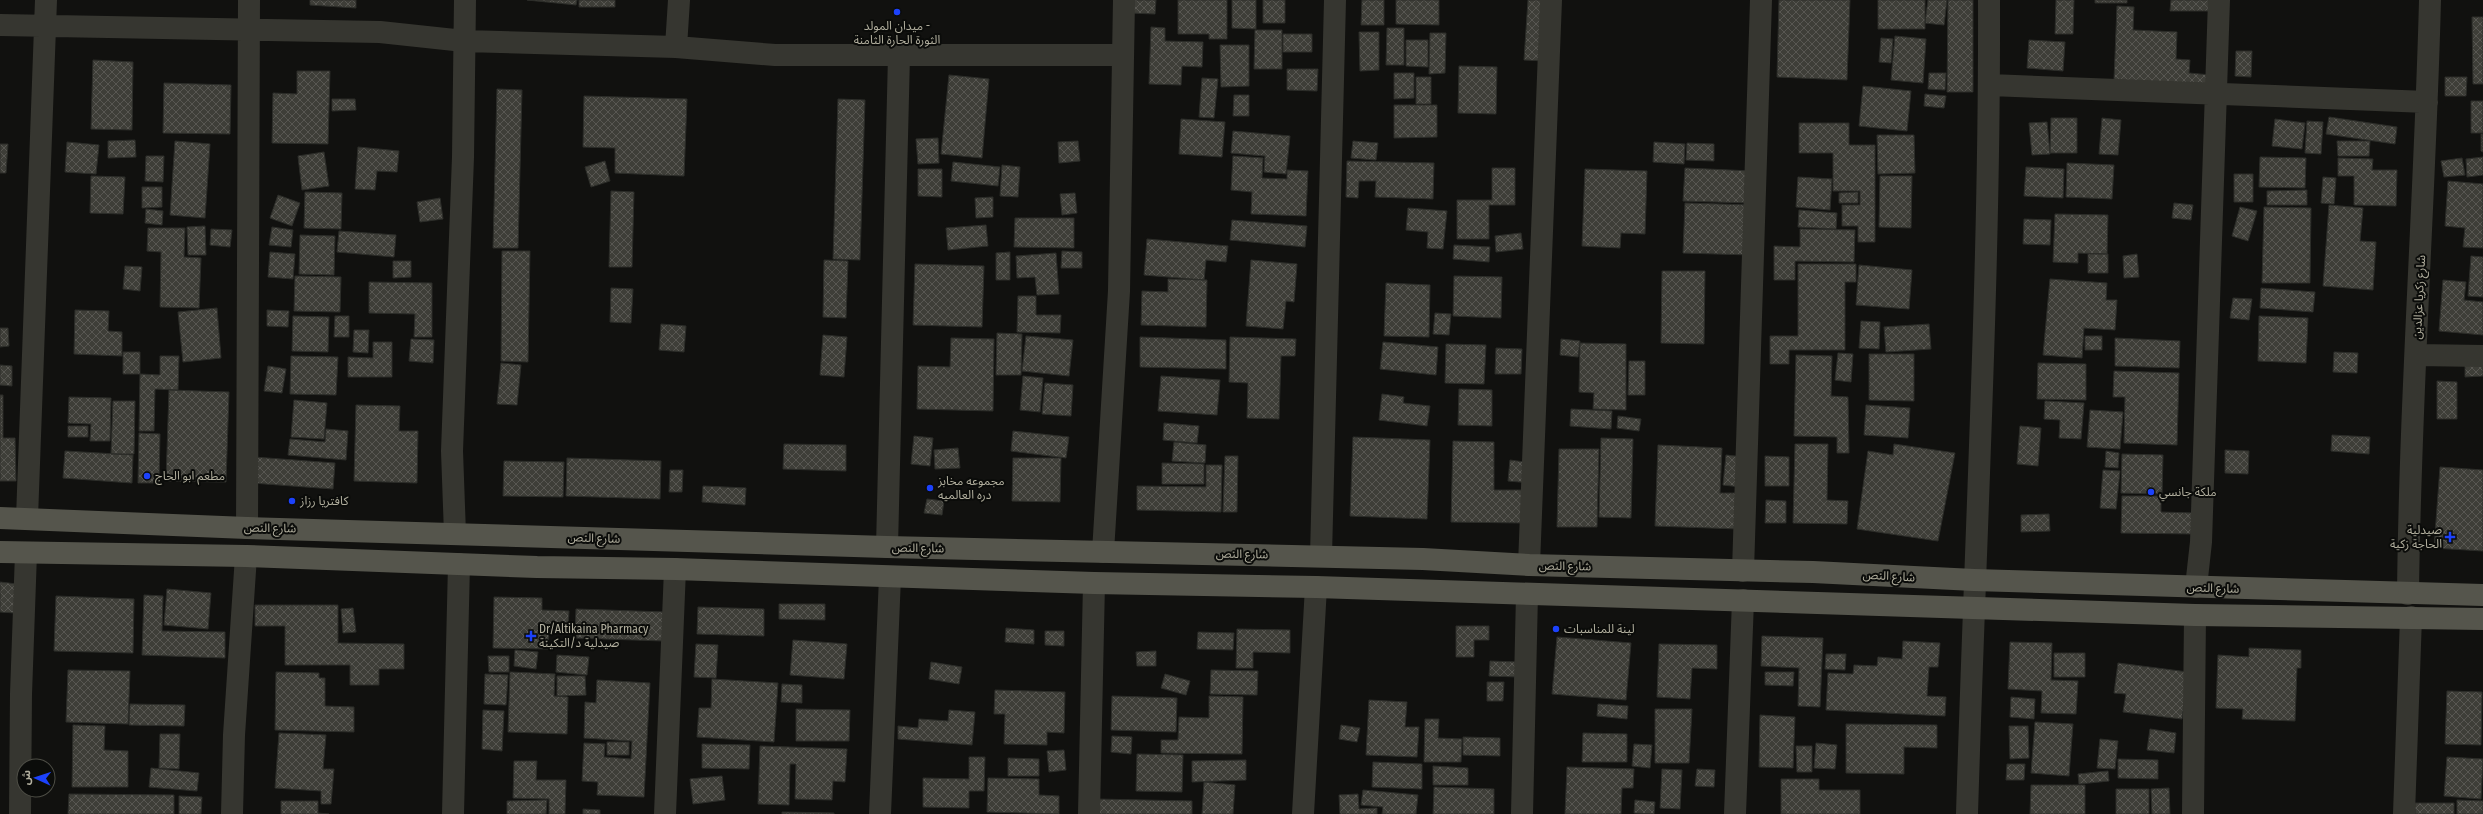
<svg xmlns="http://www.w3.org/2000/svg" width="2483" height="814" font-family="'Fira Sans Condensed','Noto Sans Arabic',sans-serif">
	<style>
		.building { fill: url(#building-cross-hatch); stroke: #2c2d29 }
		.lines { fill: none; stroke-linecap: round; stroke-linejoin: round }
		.minor { stroke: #363630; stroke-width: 22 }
		.major { stroke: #55554c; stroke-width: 22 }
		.poi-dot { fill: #1c42fc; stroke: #0b0c0a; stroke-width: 1.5 }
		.labels { text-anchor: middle; stroke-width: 4; stroke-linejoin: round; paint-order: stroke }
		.poi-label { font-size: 12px; fill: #b3b09f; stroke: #0b0c0a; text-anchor: start }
		.street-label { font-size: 12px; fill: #b3b09f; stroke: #0b0c0a }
	</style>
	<defs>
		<pattern id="building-cross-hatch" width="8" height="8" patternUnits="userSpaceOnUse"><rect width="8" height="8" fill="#3e3e38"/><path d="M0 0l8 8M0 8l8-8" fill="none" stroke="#585752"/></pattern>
	</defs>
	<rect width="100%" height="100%" fill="#11110f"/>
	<path class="building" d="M310,0H356V8L310,5Z
		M527,0H577L576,5Z
		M579,0H615V7H579Z
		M1130,0H1156L1155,14L1130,13Z
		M1178,0H1227V39H1209V34H1178Z
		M1232,0H1256V29L1232,28Z
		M1263,0H1285V23H1263Z
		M1362,0H1384V25H1361Z
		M1396,0H1439V25L1396,24Z
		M1528,0H1550L1546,61L1524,60Z
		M1779,0H1850L1847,80L1777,77Z
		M1878,0H1925V29H1878Z
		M1928,0H1947L1944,25L1925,23Z
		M1948,0H1973V92H1947Z
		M2056,0H2074L2073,34H2055Z
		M2095,0H2127V3H2095Z
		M2171,0H2212V11H2170Z
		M2117,6L2134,7L2133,30L2177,32L2176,59L2190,60L2189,73L2211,75L2210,85L2114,80Z
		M2472,17H2483V84H2473Z
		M1151,27L1165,28V41L1203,42L1202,67L1182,66L1181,85L1149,84Z
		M1387,28H1404V65H1386Z
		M1255,30H1282V69H1254Z
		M1359,32H1379V70L1360,71Z
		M1430,33H1446L1445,73L1429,74Z
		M1283,34H1312V52H1283Z
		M1895,36L1926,39L1923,83L1891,80Z
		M1881,38L1893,39L1891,63L1879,62Z
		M1406,40H1428V67L1406,66Z
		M2029,40L2065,42L2063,71L2027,68Z
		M1220,45H1249V86L1221,87Z
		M2236,51H2252L2251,77L2235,76Z
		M93,60L133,62L132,130L91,129Z
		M1459,66L1497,67L1496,114L1458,113Z
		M1287,69H1318L1317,91L1287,90Z
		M297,71H330L328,144L272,143L273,93L297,94Z
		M1394,73H1414V98L1394,99Z
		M1929,73H1946L1945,90L1928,89Z
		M949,75L989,79L982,158L941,154Z
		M1416,77H1431V104H1416Z
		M2445,77H2467L2466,96H2445Z
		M1202,78L1218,79L1214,118L1199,117Z
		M164,83L231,85L230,134L163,133Z
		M1863,86L1911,91L1907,131L1859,126Z
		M497,89L522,90L518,248H493Z
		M1925,94L1946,96L1944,108L1924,106Z
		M1234,95H1249V116H1233Z
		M584,96L687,99L684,176L615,173V148L583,147Z
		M332,99H355L356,110L332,111Z
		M838,99L865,100L860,260L833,259Z
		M2471,101H2483V133H2471Z
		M1394,105H1437V137L1394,138Z
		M2329,117L2397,127L2395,144L2326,134Z
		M2051,118H2077V153H2050Z
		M2102,118L2121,120L2118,155L2099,154Z
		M1181,119L1225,122L1222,157L1179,154Z
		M2275,119L2305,123L2302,149L2272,146Z
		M2307,121L2323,122L2321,154L2305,153Z
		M2047,122L2050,154L2032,155L2029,123Z
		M1799,123H1849V145H1875V242H1858V226H1842V205H1860V191H1833V153H1799Z
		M1233,131L1290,136L1286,174L1264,172L1265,156L1231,153Z
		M2481,134H2483V152L2481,151Z
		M1877,135H1914L1915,173L1878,174Z
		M938,138L939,163L918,164L916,139Z
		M135,140L136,157L108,158V141Z
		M175,141L210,144L205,218L170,215Z
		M1078,141L1080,161L1059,163L1058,142Z
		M1353,141L1378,143L1376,160L1351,158Z
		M2337,141H2370L2369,156H2338Z
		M67,142L99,145L96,174L65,172Z
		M1654,142L1685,144L1684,164L1653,162Z
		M1687,143L1714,144V161L1686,160Z
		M0,144H8L6,173H0Z
		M358,147L399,151L397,172L377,171L375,190L355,189Z
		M324,152L329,186L302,190L298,156Z
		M146,156H164L163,182L145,181Z
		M1233,156L1263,158L1262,178L1287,179V170L1308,171L1306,216L1251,214L1252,192L1231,190Z
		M2260,157L2306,158L2305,188L2259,187Z
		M2483,157V175L2467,177L2466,159Z
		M2338,158L2373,159L2372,170H2397L2396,206L2354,205V176H2338Z
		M2462,158L2465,175L2444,177L2441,161Z
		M605,161L610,181L591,187L585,167Z
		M1347,161L1434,163L1433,199L1375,197L1376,181H1359L1358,198L1346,197Z
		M953,162L1000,167L998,186L951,181Z
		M2067,163L2114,165L2112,199L2066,197Z
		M1002,165L1020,167L1018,197L1000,196Z
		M2026,167L2064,169L2063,198L2024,196Z
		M1492,168H1515V205H1489V239H1457V200H1492Z
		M1685,168L1752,171L1751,203L1683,201Z
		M918,169H942V197L918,196Z
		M1585,169L1647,171L1645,234L1621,233L1620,248L1582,246Z
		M2234,174H2253V202H2234Z
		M91,176L125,177L123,214L90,213Z
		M1880,176H1912L1911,228L1879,227Z
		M1798,177L1832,179L1830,210L1796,207Z
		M2323,177L2336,178L2334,204L2321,203Z
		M2448,181L2483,184V248L2463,247L2465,228L2445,226Z
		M142,187H162V207L142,208Z
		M2307,190V205H2267V191Z
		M611,191L634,192L632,267H609Z
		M305,192L342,193L341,229L304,228Z
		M1858,192V203H1839V193Z
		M1075,193L1077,213L1062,215L1060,194Z
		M278,195L300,203L292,226L270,218Z
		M993,197V217L976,218L975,198Z
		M440,198L443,219L420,222L417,202Z
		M1685,203L1752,205L1750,255L1683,253Z
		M2174,203L2193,205L2191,220L2172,218Z
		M2329,205L2363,208L2360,241L2376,242L2373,290L2323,286Z
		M2240,207L2257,211L2248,241L2232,236Z
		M2264,207L2311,208L2310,283H2262Z
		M1408,208L1447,211L1443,249L1427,248L1428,232L1406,230Z
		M146,209L163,211L162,225L145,223Z
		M1799,210L1837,213L1836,229L1798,227Z
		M2055,214L2108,215L2107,254L2078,253V263L2053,262Z
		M1015,218H1074V248L1014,247Z
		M2024,219L2051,220L2050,245L2023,244Z
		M1232,220L1307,226L1305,247L1230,240Z
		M986,225L988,246L948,250L946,228Z
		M205,226L206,255H188L187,227Z
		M272,227L293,230L291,247L269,245Z
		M148,228H185L184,257L201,258L199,308L160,307L161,252L147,251Z
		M211,229L232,230L230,247L210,245Z
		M1800,229L1855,230L1854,262L1795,261V280H1774V246L1800,247Z
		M339,231L396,235L394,257L337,252Z
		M1521,233L1523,249L1496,252L1495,236Z
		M300,235L335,236L334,275L299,274Z
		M1147,239L1228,246L1226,262L1206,260L1204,280L1144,275Z
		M1454,245L1490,247L1489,262L1453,259Z
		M502,251H530L528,362L501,361Z
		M1062,251L1082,252V268H1061Z
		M270,252L295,254L293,279L268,277Z
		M1010,252V280H996V253Z
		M1056,253L1059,294L1037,295L1035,277L1017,278L1016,256Z
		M2088,254H2108V273H2088Z
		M2137,254L2139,277L2124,278L2123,256Z
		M2471,256L2483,257V297L2468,296Z
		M824,260L848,261L846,318L823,317Z
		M1251,260L1297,264L1294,302L1286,301L1283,329L1246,326Z
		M393,261H411V277L393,278Z
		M915,264L984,266L982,327L913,325Z
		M1798,264H1856V282H1845V350H1789V364H1770V336H1798Z
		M1859,265L1912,270L1909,309L1856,305Z
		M125,266L142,267L140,291L123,289Z
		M1662,271H1705L1704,344L1661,343Z
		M295,276L341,277L340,312L294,311Z
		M1454,276L1502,277L1501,318L1453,316Z
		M1168,279L1207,280L1206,327L1141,325L1142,291L1168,292Z
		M2050,279L2107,283L2106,300H2117L2115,330L2084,328L2082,358L2043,355Z
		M2443,280L2466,282L2464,300L2483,302V335L2439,331Z
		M369,282L432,283V337H414L415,314L369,313Z
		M1386,283L1430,285L1429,337L1384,336Z
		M611,288L633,289L631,323L610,322Z
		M2261,288L2315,292L2313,312L2260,308Z
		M1018,296H1036V315H1061L1060,333L1017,332Z
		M2233,298L2252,299L2249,320L2230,318Z
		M217,308L221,358L183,362L178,312Z
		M75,310L109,311L108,331L122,332V356L74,354Z
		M267,310L289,311L288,327L267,326Z
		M1435,313L1451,314L1449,335L1433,334Z
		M293,316L329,317L328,352L292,351Z
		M335,316H349V337H334Z
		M2259,316L2308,318L2306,363L2258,361Z
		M1861,321L1880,322L1879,349L1859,348Z
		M661,324L686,326L684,352L659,350Z
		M1929,324L1931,349L1886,352L1884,327Z
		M0,328H8L9,346L0,347Z
		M354,330H369L368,353L353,352Z
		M997,333L1022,334L1021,375H996Z
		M823,335L847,337L844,377L820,375Z
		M1026,336L1073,340L1069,376L1022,371Z
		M2085,336H2102V350H2085Z
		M1140,337L1226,340V369L1140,367Z
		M1230,337L1296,339L1295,356H1281L1279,419L1247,418L1248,383L1229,382Z
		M951,338L994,339L993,411L917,409L918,366L950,367Z
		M2115,338L2180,341L2179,368L2115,366Z
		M411,339L434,340L433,363L409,361Z
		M1561,339L1580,341L1578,357L1560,355Z
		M373,342H392V377H348V357L373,358Z
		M1383,342L1438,347L1436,375L1380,369Z
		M1580,343L1626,344V410L1593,409L1594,393L1579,392Z
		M1446,344L1486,345L1484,384L1445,383Z
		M1496,348L1522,349L1521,374H1495Z
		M123,352H140V374H123Z
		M2334,352L2358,353L2357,373L2333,372Z
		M1838,353L1853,354L1851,382L1835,380Z
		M1869,354H1914V401L1869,400Z
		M1796,355L1832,356L1831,396L1848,397L1849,453H1837V437L1794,436Z
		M160,356H179L178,390L155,389L154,431H139L140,374L160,375Z
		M291,356L338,357L336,395L290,394Z
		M1629,361H1645V395H1628Z
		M501,363L521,365L517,405L497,404Z
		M2038,363L2086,364V400L2037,399Z
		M2465,363H2483V376L2465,377Z
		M0,365L12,366V386L0,385Z
		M268,366L286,369L282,393L264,391Z
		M2114,371L2179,373L2177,445L2124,443L2125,397H2113Z
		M1023,376L1043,378L1040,412L1020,410Z
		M1161,376L1220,380L1217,415L1158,411Z
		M2437,381L2457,382V419H2437Z
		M1045,383L1073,385L1071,416L1042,414Z
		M1459,389L1492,390V426L1458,425Z
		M169,390L229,392L226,482L166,481Z
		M1382,394L1404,397L1403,403L1430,406L1427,426L1379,420Z
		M0,395H3V438H15L16,481H0Z
		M69,397L111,398L110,441H90L91,424L68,423Z
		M294,400L327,403L324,439L291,437Z
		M113,401H135L134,454H111Z
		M2045,401L2084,403L2081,439L2059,438L2060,420L2044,419Z
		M356,405L400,406L399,431H418L417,483L354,481Z
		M1866,405L1910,408L1908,438L1864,435Z
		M1571,409L1612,411L1611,429L1570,426Z
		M2090,410L2123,412L2120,449L2087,447Z
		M1618,416L1641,419L1639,431L1617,428Z
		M1164,423L1199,426L1197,443L1163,440Z
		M68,426H88V437H68Z
		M2020,426L2041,428L2038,466L2017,464Z
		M326,429L348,431L346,460L288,455L290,439L325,442Z
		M1013,431L1069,437L1066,458L1011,451Z
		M139,433L160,434L159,483H138Z
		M2332,435L2370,437L2369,454L2331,451Z
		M914,436L933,438L930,466L911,464Z
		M1353,437L1430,440L1427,519L1350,516Z
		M1601,438L1633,439L1631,518L1599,517Z
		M1453,441L1494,442V490H1522V523L1451,522Z
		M1174,442L1206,445L1205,463L1172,461Z
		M784,444L846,445V471L783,469Z
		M1795,444H1828L1827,500L1848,501L1847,524L1793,523Z
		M1894,444L1955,453L1938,541L1857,529L1868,451L1893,455Z
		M1658,445L1722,448L1720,493H1740L1739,529L1655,526Z
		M958,448L960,468L935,469L934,450Z
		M1559,449H1599L1597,527H1557Z
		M2225,450L2249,451L2248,474L2225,473Z
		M65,451L133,455L132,483L63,478Z
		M2106,451L2119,453L2118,468L2105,467Z
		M2122,454L2163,455L2162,494L2121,493Z
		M1726,455L1744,457L1741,487L1723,485Z
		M1225,456H1238L1237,512H1223Z
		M1765,456L1789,457V486H1765Z
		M254,457L335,463L333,489L252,483Z
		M567,458L661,461L660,499L566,496Z
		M1013,458H1061L1060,502L1012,501Z
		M1510,460L1532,463L1531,483L1508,481Z
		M504,461L564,462L563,497L503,496Z
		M1162,463L1204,464V484H1162Z
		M1206,465H1222L1221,512L1137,510V486L1206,487Z
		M2440,467L2483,470V551L2434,548Z
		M670,470H683L682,492H669Z
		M2103,470L2120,471L2116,509L2100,508Z
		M703,486L746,488L745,505L702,502Z
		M2122,496H2161V512L2194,513V534L2121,533Z
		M927,499L944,501L942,515L924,513Z
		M1766,500L1786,501V523H1765Z
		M2049,514L2050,531L2021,532V515Z
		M0,582L17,584L15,613L0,612Z
		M167,589L211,593L208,629L164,625Z
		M144,595L163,596L162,631L225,632V658L142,655Z
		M56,596L134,599L133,653L54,651Z
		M494,597L542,598V610L569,611L568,631H549L548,649L493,648Z
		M779,604H825V620L779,619Z
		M255,605H338V643L404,644V669H379V685H350V665H285V626H255Z
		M698,607L764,609V636L697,634Z
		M353,608L356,632L343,633L341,609Z
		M576,609L665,612L664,641L575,638Z
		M1456,626H1489V640H1474V657H1456Z
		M1006,628L1034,630V644L1005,642Z
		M1237,629L1290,630V653L1253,652V668H1236Z
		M1045,631H1064V646L1045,645Z
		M1198,632L1234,633L1233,650L1197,649Z
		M1762,636L1823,638L1820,707L1798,706L1799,668L1761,666Z
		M1557,637L1631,643L1626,700L1552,694Z
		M793,640L847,644L844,679L790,675Z
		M1903,641L1940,643L1938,667H1929L1927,696L1946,697L1945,716L1826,710L1828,673L1853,674L1854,665L1877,666L1878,657L1902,659Z
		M2010,642L2052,643L2051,680L2078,681L2076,714L2041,713L2042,691L2008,689Z
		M696,644L718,645L716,678L694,677Z
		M1659,644L1717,645V669L1692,668L1690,699L1657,697Z
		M2249,648L2301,650V668H2297L2295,721L2242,719L2243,709L2216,708L2218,655L2249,657Z
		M515,650L538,652L536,669L514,666Z
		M1156,651V666H1137L1136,652Z
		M2054,653H2085V677H2054Z
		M1826,654H1846L1845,670L1825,669Z
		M557,655L589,657L587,675L556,672Z
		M488,656H509V672H489Z
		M1490,661L1519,662V677L1489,676Z
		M931,662L962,667L959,684L929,679Z
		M2118,663L2188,672L2182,719L2123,712L2126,694L2114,693Z
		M68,670L130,671L128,724L66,722Z
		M1211,670L1258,671L1257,695L1210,694Z
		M276,672L319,673V678H325V706L354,707V732L275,730Z
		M510,672L555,674L554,696L568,697L567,734L508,732Z
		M1765,672H1794L1793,686L1765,685Z
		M485,674L508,675L506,705L484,704Z
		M1165,674L1190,681L1186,695L1161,688Z
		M557,676H585L586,695L557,696Z
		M712,679L778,683L774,742L697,737L699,708H711Z
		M597,680L650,683L644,797L597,795L598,782L582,781L584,743L605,744L604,757L631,759L632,741L584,738L585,702L596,703Z
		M1487,682H1504L1503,701H1487Z
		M782,684L802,685V703L781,702Z
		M995,690L1065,692L1064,733L1047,732V745L1004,744L1005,714H994Z
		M2447,691L2482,692L2481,745L2445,744Z
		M1112,696L1177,698L1176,732L1111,730Z
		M1209,696L1243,697L1242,754L1161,753V740H1178L1179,717L1209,718Z
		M2011,697L2035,699L2034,719L2010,717Z
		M1369,700L1407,702L1405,727H1419L1417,757L1366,755Z
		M130,704L185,705L184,726L129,725Z
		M1598,704L1628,706L1627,719L1597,716Z
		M796,709L850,710L849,741H796Z
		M1655,709H1692L1689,763H1655Z
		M483,710L504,711L502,751L482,749Z
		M949,710L975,712L972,745L898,739V726L918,728L919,719L948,721Z
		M1760,715L1795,717L1793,768L1759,767Z
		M1425,719H1439L1438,738L1462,739L1461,762H1424Z
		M2035,722L2073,724L2069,776L2031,773Z
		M1846,724L1937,725V748L1904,747V774L1846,773Z
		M73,725L105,726L104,750L128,751V787H72Z
		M1341,725L1360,728L1357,742L1339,739Z
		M2009,726H2028L2029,758L2010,759Z
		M2150,729L2176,733L2174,753L2147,750Z
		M279,733L326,735L323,769H334L331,804H321V791L275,788Z
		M1583,733L1627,734V762H1582Z
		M160,734H180L179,769L159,768Z
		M1112,736L1132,737L1131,754L1111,752Z
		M1463,737L1500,738V756L1463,755Z
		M2100,739L2118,741L2115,769L2097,768Z
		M607,742H629V755H607Z
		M1816,743L1837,745L1835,769L1814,768Z
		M702,744L750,745L749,769L702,768Z
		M1634,744L1652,745L1650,768L1632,766Z
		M760,746L847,749L845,782L833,781L832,800L795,799L796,764H790L789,805L758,804Z
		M1796,746H1812V772H1797Z
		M1064,750L1066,770L1049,772L1047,751Z
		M1137,754L1183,755L1182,792L1136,791Z
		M969,757H985L984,791H969V808L923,807V778L969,779Z
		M2447,757L2483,759L2481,799L2444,796Z
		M1008,758L1039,759V776H1008Z
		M2118,759L2158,760V779L2118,778Z
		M1246,760V780L1192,782V761Z
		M514,761H537L536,780H566L565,814H549V799L513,798Z
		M1373,762L1422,764V789L1372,787Z
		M2007,764H2025L2024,780H2006Z
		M1433,766L1468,768V785H1433Z
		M1567,767L1634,769L1633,788H1622L1621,814H1565Z
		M151,768L199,773L197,791L149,787Z
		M1662,769L1682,770L1680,809L1660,808Z
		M1697,769L1715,770L1714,787L1695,786Z
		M2108,771L2109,781L2079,784L2078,774Z
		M722,776L725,800L693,804L690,779Z
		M988,778L1039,779V795L1059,796V814L987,812Z
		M1781,779H1819V790H1860V814H1781Z
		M1204,782L1235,785L1233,814H1202Z
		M2031,785H2085V814H2030Z
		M1434,787L1494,789V814H1433Z
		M2169,788L2170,814H2152L2151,789Z
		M2116,789H2149V814H2116Z
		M1363,790L1418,795L1416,814H1382L1383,807L1361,805Z
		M69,794L174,795V814H68Z
		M1358,794L1359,809L1377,808V814H1340L1339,795Z
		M179,796L202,797L201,814H179Z
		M1096,799L1192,801V814H1095Z
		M547,800L546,814H507V801Z
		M1635,800L1655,802L1654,814L1634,813Z
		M2457,800L2483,801V814H2457Z
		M281,801H318V813L329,814H281Z
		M2415,803H2454V814H2415Z
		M583,809L600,810V814H583Z
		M782,812L834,813V814H782Z"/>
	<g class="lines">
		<path class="minor" d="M0,25L380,32L464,41L676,47L775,55H1121
			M676,47L679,0
			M1990,85L2427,102
			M2417,355L2483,356
			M27,518L46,0
			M247,528L249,0
			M455,534L452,451L463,157L465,0
			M887,547L899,55
			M1103,552L1119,291L1124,0
			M1321,556L1335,0
			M1529,565L1551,0
			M1743,571L1761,0
			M2196,587L2201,542L2219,0
			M2408,594C2410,396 2425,198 2430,0
			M20,814L21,694L26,553
			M232,814L234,735L246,556
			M453,814L459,564
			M665,814L675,569
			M880,814L890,577
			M1089,814L1094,583
			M1303,814L1316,587
			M1522,814L1527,594
			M1735,814L1743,600
			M1967,814C1975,543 1990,271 1989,0
			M2193,814L2195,615
			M2404,814L2411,617"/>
		<path class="major" d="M0,518L247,528L887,547L1423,559L1529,565L1813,572L1974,580L2483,595
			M0,552L246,556L537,567L675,569L1094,583L1316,587L2195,615L2483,619"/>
	</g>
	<g class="poi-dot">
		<circle cx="897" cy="12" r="4"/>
		<circle cx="147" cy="476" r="4"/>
		<circle cx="930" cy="488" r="4"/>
		<circle cx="2151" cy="492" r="4"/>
		<circle cx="292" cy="501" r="4"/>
		<path d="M2448 531h4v4h4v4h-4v4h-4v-4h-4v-4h4z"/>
		<circle cx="1556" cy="629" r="4"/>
		<path d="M529 630h4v4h4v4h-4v4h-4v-4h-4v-4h4z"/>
	</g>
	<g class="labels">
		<g class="poi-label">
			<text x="897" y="30" text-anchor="middle">ميدان المولد -<tspan x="897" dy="14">الثورة الحارة الثامنة</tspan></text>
			<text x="155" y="480">مطعم ابو الحاج</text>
			<text x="938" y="485">مجموعه مخابز<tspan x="938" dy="14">دره العالميه</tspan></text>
			<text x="2159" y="496">ملكة جانسي</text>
			<text x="300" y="505">كافتريا رزاز</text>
			<text x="2442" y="534" text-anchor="end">صيدلية<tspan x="2442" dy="14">الحاجة زكية</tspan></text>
			<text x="539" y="633">Dr/Altikaina Pharmacy<tspan x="539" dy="14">صيدلية د/التكينة</tspan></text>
			<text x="1564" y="633">لينة للمناسبات</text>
		</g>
		<g class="street-label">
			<text transform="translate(2419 297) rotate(-87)" y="4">شارع زكريا عزالدين</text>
			<text transform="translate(270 528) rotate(1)" y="4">شارع النص</text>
			<text transform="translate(594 538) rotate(2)" y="4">شارع النص</text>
			<text transform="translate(918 548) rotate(1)" y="4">شارع النص</text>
			<text transform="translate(1242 554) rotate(1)" y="4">شارع النص</text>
			<text transform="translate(1565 566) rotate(1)" y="4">شارع النص</text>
			<text transform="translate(1889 576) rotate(3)" y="4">شارع النص</text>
			<text transform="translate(2213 588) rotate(2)" y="4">شارع النص</text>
		</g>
	</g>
	<g transform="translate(36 778) rotate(273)"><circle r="19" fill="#0b0c0a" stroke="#4e4e46"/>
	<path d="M0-3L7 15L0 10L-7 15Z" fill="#1c42fc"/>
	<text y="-6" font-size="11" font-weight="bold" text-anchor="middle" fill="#b3b09f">ش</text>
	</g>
</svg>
